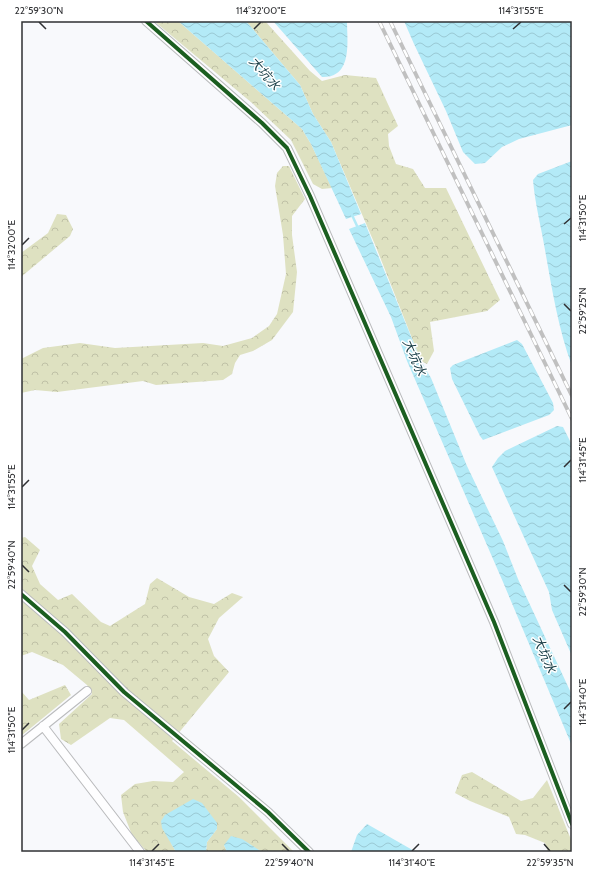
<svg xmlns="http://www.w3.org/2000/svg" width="593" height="873" font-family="Cabin,'Noto Sans SC',sans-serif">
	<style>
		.forest { fill: url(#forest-crowns) }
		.water { fill: url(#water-waves) }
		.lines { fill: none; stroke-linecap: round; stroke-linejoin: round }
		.stream { stroke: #b3eaf7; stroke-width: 2.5 }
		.minor-casing { stroke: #babbbd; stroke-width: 10 }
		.minor { stroke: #fefeff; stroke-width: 8 }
		.rail-casing { stroke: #c0c0c0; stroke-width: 4 }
		.rail { stroke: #fff; stroke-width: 2.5; stroke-dasharray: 8; stroke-linecap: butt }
		.cycleway-casing { stroke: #fff; stroke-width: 6 }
		.cycleway { stroke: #1b5e20; stroke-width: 4 }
		.ticks { fill: none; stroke: #2f3033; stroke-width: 1.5 }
		.labels { text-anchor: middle; stroke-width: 3; stroke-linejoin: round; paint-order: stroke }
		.water-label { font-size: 13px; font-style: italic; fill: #1e424b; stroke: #fff }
		.neatline { fill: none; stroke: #2f3033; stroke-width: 1.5 }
		.ticks-label { font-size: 10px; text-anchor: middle; fill: #2f3033 }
	</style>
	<defs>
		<pattern id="forest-crowns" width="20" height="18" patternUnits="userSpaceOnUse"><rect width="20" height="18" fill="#dee1c1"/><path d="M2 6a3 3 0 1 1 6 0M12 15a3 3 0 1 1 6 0" fill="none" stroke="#bfc1a6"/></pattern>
		<pattern id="water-waves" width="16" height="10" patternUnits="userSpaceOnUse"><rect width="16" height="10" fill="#b3eaf7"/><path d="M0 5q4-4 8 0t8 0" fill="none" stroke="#9ac9d4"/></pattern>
	</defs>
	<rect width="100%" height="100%" fill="#f8f9fc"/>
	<path class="forest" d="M154,21H178L302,129L311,144L332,188L322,189L313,184L291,140L252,103Z
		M246,21H265L310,71L322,81L345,75L376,78L398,126L388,134L389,146L396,164L413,169L425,188H446L500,300L487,311L430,322L434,351L427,364L421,361L376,247L331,142L313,114L300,85Z
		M283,166H289L305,199L292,216V235L297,272L293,312L272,340L253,351L240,355L235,363L232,374L223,380L156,385L143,381L57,392L35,390L21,393V359L43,348L80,343L115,348L203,343L223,346L252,338L269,326L277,314L286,274L283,235L275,186L277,173Z
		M57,214L66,215L73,229L70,236L21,277V253L48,233Z
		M25,537L40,550L32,566L40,584L58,600L72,594L101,622L110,626L145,604L150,584L157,578L189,597L214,604L232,593L243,597L219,618L208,639L214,656L229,672L172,741L239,797L294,852H262L260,850L224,845L227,852H206L207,842L217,829L171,843L176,852H147L132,835L123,812L121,795L135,784L153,781L173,782L184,772L124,720L110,718L71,745L61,739L59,724L92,694L87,685L63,665L32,652L21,656V538Z
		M65,685L71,695L21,736V691L29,700Z
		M472,772L521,801L533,798L547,780L570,837L572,843V852H548L545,843L525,835L516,834L509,817L470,801L455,793L462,775Z"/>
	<path class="water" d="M178,21H246L300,85L313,114L331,142L361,214L346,219L311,144L302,129Z
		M273,21H347C347,41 353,78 322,77Z
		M404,21H572V125L519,139L502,147L485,163L475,164L463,152L446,111L414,44Z
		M572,161V366C558,328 552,289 545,250C541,226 535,204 533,180L538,174Z
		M365,223L421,361L431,378L467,466L503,541L518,579L572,695V746L503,582L407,361L391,317L349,229Z
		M517,340L522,344L553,403L554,410L549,415L483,440L480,436L452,379L450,368L453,365Z
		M557,426L563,427L572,445V656L552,610L549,592L492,467L498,458L505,451Z
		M193,799L202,803L217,823V829L207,842L206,852H176L162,828L161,821L165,815Z
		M367,824L416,852H351L357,835Z
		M231,836L242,839L262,852H227L224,845Z"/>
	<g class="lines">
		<path class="stream" d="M352,215L358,228"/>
		<defs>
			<path id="minor" d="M146,21L262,123L287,148L310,196L494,622L572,824
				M21,594L65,632L124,692L268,812L309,852
				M43,726L140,852
				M21,744L87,691"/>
		</defs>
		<use href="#minor" class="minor-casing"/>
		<use href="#minor" class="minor"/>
		<defs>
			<path id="rail" d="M379,21L572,419
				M390,21L572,396"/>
		</defs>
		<use href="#rail" class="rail-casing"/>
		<use href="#rail" class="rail"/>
		<defs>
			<path id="cycleway" d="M146,21L262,123L287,148L310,196L494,622L572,824
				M21,594L65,632L124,692L268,812L309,852"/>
		</defs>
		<use href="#cycleway" class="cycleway-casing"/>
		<use href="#cycleway" class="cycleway"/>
	</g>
	<path class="ticks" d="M39,22L46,29M254,29L261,22M513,29L521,22M564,224L571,218M22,245L29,238M564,304L571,311M564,467L571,460M22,487L29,480M22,565L29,572M564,585L571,592M564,709L571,702M22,730L29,723M282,844L289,851M544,844L550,851M152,851L159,844M412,851L419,844"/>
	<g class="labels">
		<g class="water-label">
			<text transform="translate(265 73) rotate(49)" y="5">大坑水</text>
			<text transform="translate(415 357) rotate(66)" y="5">大坑水</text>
			<text transform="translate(545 654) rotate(67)" y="5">大坑水</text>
		</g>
	</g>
	<rect width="593" height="873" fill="none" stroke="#ffffff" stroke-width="44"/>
	<rect x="22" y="22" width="549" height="829" class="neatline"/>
	<g class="ticks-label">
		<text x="39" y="14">22°59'30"N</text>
		<text x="261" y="14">114°32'00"E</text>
		<text x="521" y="14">114°31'55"E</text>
		<text transform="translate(582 218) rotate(-90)" y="4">114°31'50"E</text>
		<text transform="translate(11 245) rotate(-90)" y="4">114°32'00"E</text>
		<text transform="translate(582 311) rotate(-90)" y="4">22°59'25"N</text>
		<text transform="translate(582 460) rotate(-90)" y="4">114°31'45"E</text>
		<text transform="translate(11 487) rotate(-90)" y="4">114°31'55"E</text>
		<text transform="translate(11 565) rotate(-90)" y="4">22°59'40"N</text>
		<text transform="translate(582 592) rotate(-90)" y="4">22°59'30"N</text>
		<text transform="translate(582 702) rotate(-90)" y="4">114°31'40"E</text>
		<text transform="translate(11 730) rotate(-90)" y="4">114°31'50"E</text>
		<text x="152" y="866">114°31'45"E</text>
		<text x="289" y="866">22°59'40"N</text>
		<text x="412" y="866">114°31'40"E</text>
		<text x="550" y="866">22°59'35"N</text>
	</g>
</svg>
